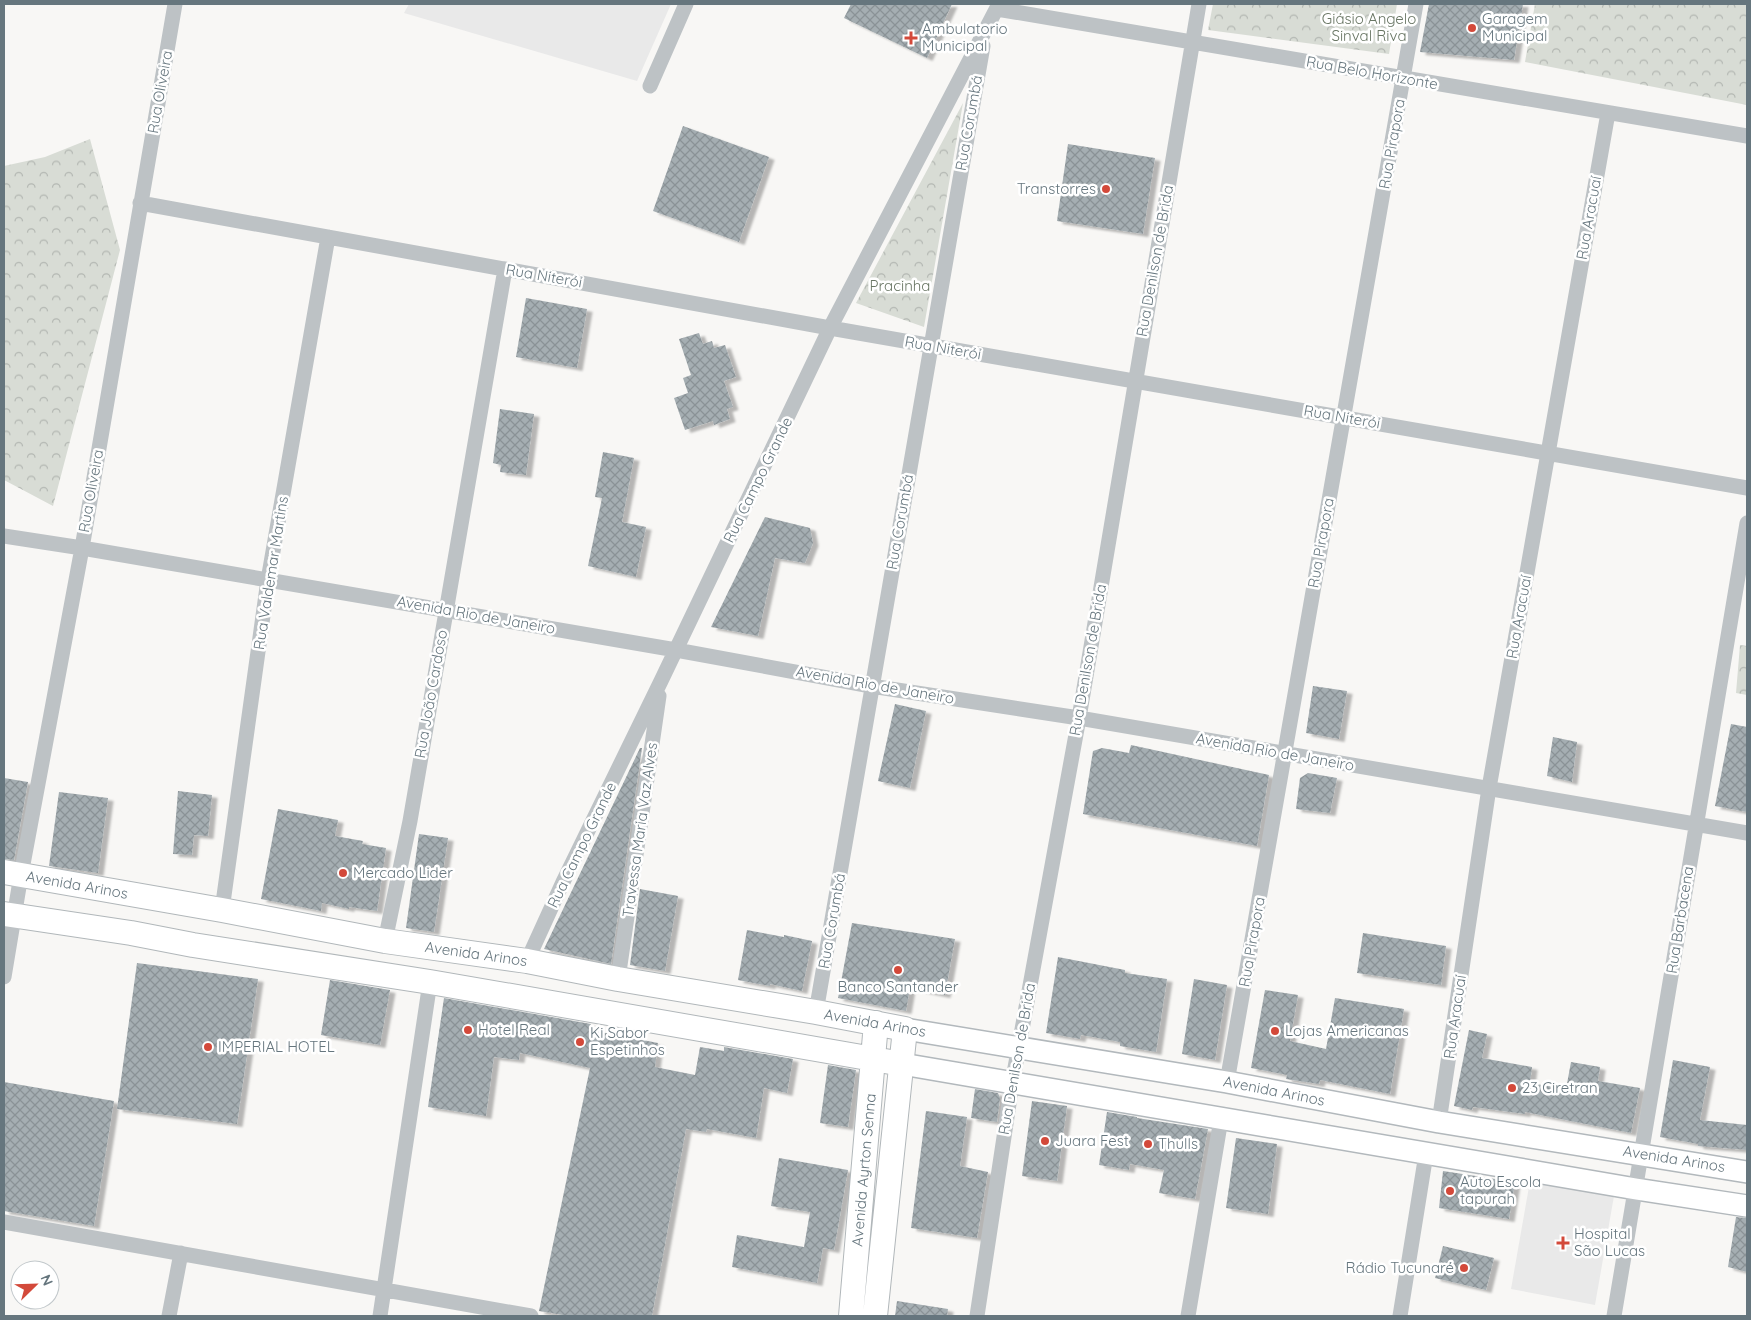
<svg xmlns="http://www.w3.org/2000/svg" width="1751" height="1320" font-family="Quicksand,sans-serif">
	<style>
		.built { fill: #e9e9e9 }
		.park { fill: url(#park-crowns) }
		.building { fill: url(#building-cross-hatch); filter: url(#shadow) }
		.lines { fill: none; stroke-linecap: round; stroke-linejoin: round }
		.secondary-casing { stroke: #b2b8bc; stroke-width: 24 }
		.primary-casing { stroke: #b1b7ba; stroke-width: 26 }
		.street { stroke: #bdc2c5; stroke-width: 15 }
		.secondary { stroke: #fff; stroke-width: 21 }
		.primary { stroke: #fff; stroke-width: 24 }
		.poi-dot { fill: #d3493a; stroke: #fff; stroke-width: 2 }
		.labels { text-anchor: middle; stroke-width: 5; stroke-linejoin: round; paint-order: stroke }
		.park-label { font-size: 15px; fill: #697664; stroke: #fff }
		.poi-label { font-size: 15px; fill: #66767e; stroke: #fff; text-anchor: start }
		.street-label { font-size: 15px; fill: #66767e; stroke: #fff }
	</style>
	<defs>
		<pattern id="park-crowns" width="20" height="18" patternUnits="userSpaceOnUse" patternTransform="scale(1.25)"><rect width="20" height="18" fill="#d8dcd5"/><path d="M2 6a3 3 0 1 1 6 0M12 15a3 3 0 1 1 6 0" fill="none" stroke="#b3b7b2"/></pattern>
		<pattern id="building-cross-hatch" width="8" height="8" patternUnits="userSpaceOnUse" patternTransform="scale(1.25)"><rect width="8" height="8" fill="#a5aeb2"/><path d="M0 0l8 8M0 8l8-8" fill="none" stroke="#8a9296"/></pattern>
		<filter id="shadow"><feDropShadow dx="5.5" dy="3" stdDeviation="1" flood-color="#0004"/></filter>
	</defs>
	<rect width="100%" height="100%" fill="#f8f7f5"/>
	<path class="built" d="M409,4H671L637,81L404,13Z
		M1530,1181L1614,1196L1595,1305L1511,1289Z"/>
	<path class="park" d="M1213,4H1397L1389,54L1208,30Z
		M1535,4H1747V105L1525,62Z
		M963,103L924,327L856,303Z
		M90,139L120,250L53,506L4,480V166L45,157Z
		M1740,645L1747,646V695L1736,693Z"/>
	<path class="building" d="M851,4H952L927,58L844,18Z
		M1429,4H1523L1514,60L1420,52Z
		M683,126L769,157L739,242L653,211Z
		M1068,144L1155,158L1143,234L1057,221Z
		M526,298L587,309L577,368L516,357Z
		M699,333L703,344L712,341L714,348L725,345L736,377L724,381L733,407L727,409L730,419L714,425L713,421L685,430L674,398L688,393L683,378L691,375L679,339Z
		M500,409L534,414L526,475L500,472L501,465L493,463Z
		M603,452L634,458L622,522L646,527L636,577L588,566L602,498L595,497Z
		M765,517L810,528L813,543L805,563L775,558L758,636L711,627Z
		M1313,686L1347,691L1339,739L1306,733Z
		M895,704L926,711L910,788L878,781Z
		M1731,724L1747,727V812L1715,806Z
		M1553,737L1577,742L1572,782L1547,776Z
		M1131,745L1269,775L1257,846L1083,814L1093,751L1102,748L1129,753Z
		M640,748H642L611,964L544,949Z
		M1308,773L1337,778L1330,813L1296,809L1300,778Z
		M4,778L28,782L14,860L4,859Z
		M178,791L212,795L208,836L194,835L192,855L173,854Z
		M59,792L108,798L98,873L49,866Z
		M278,809L338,820L335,836L363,841L362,844L386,848L377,911L349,907V909L322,903L321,911L261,899Z
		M419,834L448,838L434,932L406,928Z
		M640,889L678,896L665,971L630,965Z
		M852,923L955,939L945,995L910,988L906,1011L838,998Z
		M747,930L784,937V935L812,941L802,991L770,984V986L738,980Z
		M1363,933L1446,946L1441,985L1357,973Z
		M1058,957L1125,970V973L1167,979L1156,1052L1120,1046V1042L1081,1035L1080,1039L1046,1033Z
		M137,963L258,979L237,1124L117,1109Z
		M1194,979L1227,985L1215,1060L1182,1054Z
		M330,980L390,990L380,1045L321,1035Z
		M1265,990L1298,995L1290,1041L1326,1049L1335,998L1404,1009L1390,1094L1320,1080L1319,1084L1286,1079L1287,1075L1251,1068Z
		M444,998L591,1024L590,1030L658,1043L655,1067L695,1075L700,1047L724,1051V1047L793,1059L787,1093L764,1088L756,1138L707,1129L706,1132L686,1129L652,1316H569L539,1311L590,1068L520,1053L519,1060L494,1057L486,1116L428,1107Z
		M1469,1030L1487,1034L1482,1058L1532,1067L1530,1083L1566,1089L1571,1062L1600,1067L1598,1081L1640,1088L1631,1133L1525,1112V1114L1473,1107L1472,1110L1454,1106Z
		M1673,1060L1710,1067L1700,1120L1747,1125V1150L1698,1146V1144L1660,1137Z
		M828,1065L856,1070L848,1127L820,1123Z
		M4,1082L114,1101L94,1226L4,1211Z
		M975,1089L998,1093L1000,1098L997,1122L971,1118Z
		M1032,1101L1067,1106L1057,1181L1022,1176Z
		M926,1111L967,1117L960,1166L988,1172L977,1238L911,1228Z
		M1107,1112L1137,1117V1118L1208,1129L1195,1199L1159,1193L1164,1170L1130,1164L1129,1170L1099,1165Z
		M1236,1138L1277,1144L1268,1214L1226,1208Z
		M779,1158L848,1170L834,1250L823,1248L817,1283L732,1267L737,1235L804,1247L810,1212L771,1206Z
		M1443,1171L1515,1182L1509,1219L1439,1208Z
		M1736,1217L1747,1218V1272L1728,1267Z
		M1443,1246L1494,1258L1486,1290L1435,1278Z
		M897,1301L948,1309L947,1316H895Z"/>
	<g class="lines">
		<defs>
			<path id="secondary" d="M905,1029L1227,1082L1439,1122L1747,1172
				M902,1064L1636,1189L1747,1206"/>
			<path id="primary" d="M4,872L222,910L385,941L527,961L618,979L816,1012L905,1029L875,1316
				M4,914L131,933L193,945L430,982L902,1064
				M851,1316L876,1023"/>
		</defs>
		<use href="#secondary" class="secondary-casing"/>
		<use href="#primary" class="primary-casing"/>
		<path class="street" d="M997,9L1747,136
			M650,86L686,4
			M140,203L830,328L1747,488
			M4,536L82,548L676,650L871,686L1079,718L1747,833
			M222,910L268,580L328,237
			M385,941L410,821L505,269
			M527,961L563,882L661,681L830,328L999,4
			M4,977L21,875L82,548L175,4
			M618,979L659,696
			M816,1012L983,46
			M1227,1082L1416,4
			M1439,1122L1489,788L1608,113
			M4,1222L531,1316
			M169,1316L181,1253
			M380,1316L430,982
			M977,1316L1012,1084L1079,718L1199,4
			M1188,1316L1221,1119
			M1400,1316L1426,1154
			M1614,1316L1747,523"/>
		<use href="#secondary" class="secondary"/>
		<use href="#primary" class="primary"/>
	</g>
	<g class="poi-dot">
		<circle cx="1472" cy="28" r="5"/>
		<path d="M908.5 30.5h5v5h5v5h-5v5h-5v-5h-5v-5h5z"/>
		<circle cx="1106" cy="189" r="5"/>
		<circle cx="343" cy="873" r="5"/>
		<circle cx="898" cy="970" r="5"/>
		<circle cx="468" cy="1030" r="5"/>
		<circle cx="1275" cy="1031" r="5"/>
		<circle cx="580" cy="1042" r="5"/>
		<circle cx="208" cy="1047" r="5"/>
		<circle cx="1512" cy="1088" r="5"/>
		<circle cx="1045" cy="1141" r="5"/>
		<circle cx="1148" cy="1144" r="5"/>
		<circle cx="1450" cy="1191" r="5"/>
		<path d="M1560.5 1235.5h5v5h5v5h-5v5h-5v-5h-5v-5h5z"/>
		<circle cx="1464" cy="1268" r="5"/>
	</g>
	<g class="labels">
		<g class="park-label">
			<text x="1369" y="24">Giásio Angelo<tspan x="1369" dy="17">Sinval Riva</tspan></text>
			<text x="900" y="291">Pracinha</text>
		</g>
		<g class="poi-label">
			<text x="1482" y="24">Garagem<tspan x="1482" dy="17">Municipal</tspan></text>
			<text x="922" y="34">Ambulatorio<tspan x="922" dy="17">Municipal</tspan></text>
			<text x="1096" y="194" text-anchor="end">Transtorres</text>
			<text x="353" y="878">Mercado Lider</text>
			<text x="898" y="992" text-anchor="middle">Banco Santander</text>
			<text x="478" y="1035">Hotel Real</text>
			<text x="1285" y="1036">Lojas Americanas</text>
			<text x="590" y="1038">Ki Sabor<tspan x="590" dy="17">Espetinhos</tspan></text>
			<text x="218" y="1052">IMPERIAL HOTEL</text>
			<text x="1522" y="1093">23 Ciretran</text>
			<text x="1055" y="1146">Juara Fest</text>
			<text x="1158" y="1149">Thulls</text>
			<text x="1460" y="1187">Auto Escola<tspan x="1460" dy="17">tapurah</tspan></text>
			<text x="1574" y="1239">Hospital<tspan x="1574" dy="17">São Lucas</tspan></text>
			<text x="1454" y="1273" text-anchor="end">Rádio Tucunaré</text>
		</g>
		<g class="street-label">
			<text transform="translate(1372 73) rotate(10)" y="5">Rua Belo Horizonte</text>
			<text transform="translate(160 92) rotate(-80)" y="5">Rua Oliveira</text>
			<text transform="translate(969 123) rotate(-80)" y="5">Rua Corumbá</text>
			<text transform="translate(1392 144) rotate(-80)" y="5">Rua Pirapora</text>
			<text transform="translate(1589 218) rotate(-80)" y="5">Rua Aracuaí</text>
			<text transform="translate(1155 261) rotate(-80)" y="5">Rua Denilson de Brida</text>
			<text transform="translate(544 276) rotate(10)" y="5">Rua Niterói</text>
			<text transform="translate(943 348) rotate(10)" y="5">Rua Niterói</text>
			<text transform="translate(1342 417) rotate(10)" y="5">Rua Niterói</text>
			<text transform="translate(758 480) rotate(-64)" y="5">Rua Campo Grande</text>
			<text transform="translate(91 491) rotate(-80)" y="5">Rua Oliveira</text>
			<text transform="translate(900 522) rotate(-80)" y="5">Rua Corumbá</text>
			<text transform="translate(1321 543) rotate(-80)" y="5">Rua Pirapora</text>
			<text transform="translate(271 573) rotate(-81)" y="5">Rua Valdemar Martins</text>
			<text transform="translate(476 615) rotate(10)" y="5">Avenida Rio de Janeiro</text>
			<text transform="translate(1519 617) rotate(-80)" y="5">Rua Aracuaí</text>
			<text transform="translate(1088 660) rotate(-80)" y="5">Rua Denilson de Brida</text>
			<text transform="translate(875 685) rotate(10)" y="5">Avenida Rio de Janeiro</text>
			<text transform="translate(431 694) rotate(-80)" y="5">Rua João Cardoso</text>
			<text transform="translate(1275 752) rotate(10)" y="5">Avenida Rio de Janeiro</text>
			<text transform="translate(640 830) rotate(-82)" y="5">Travessa Maria Vaz Alves</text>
			<text transform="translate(582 845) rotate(-64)" y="5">Rua Campo Grande</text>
			<text transform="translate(77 885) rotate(10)" y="5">Avenida Arinos</text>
			<text transform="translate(1680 920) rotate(-81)" y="5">Rua Barbacena</text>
			<text transform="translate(832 921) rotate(-80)" y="5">Rua Corumbá</text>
			<text transform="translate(1252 942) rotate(-80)" y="5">Rua Pirapora</text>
			<text transform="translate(476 954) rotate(8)" y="5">Avenida Arinos</text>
			<text transform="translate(1455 1017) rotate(-82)" y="5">Rua Aracuaí</text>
			<text transform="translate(875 1023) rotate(10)" y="5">Avenida Arinos</text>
			<text transform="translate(1017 1059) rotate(-80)" y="5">Rua Denilson de Brida</text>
			<text transform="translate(1274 1091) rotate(11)" y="5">Avenida Arinos</text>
			<text transform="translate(1674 1159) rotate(9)" y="5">Avenida Arinos</text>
			<text transform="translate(864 1170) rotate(-85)" y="5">Avenida Ayrton Senna</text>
		</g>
	</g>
	<rect width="1751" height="1320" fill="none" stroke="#66767e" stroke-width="10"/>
	<g transform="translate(35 1285) rotate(67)"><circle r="24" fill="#ffffff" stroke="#c2c8cb"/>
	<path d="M0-4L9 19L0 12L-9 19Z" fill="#d3493a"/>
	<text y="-8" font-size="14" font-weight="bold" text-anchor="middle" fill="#66767e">N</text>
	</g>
</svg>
